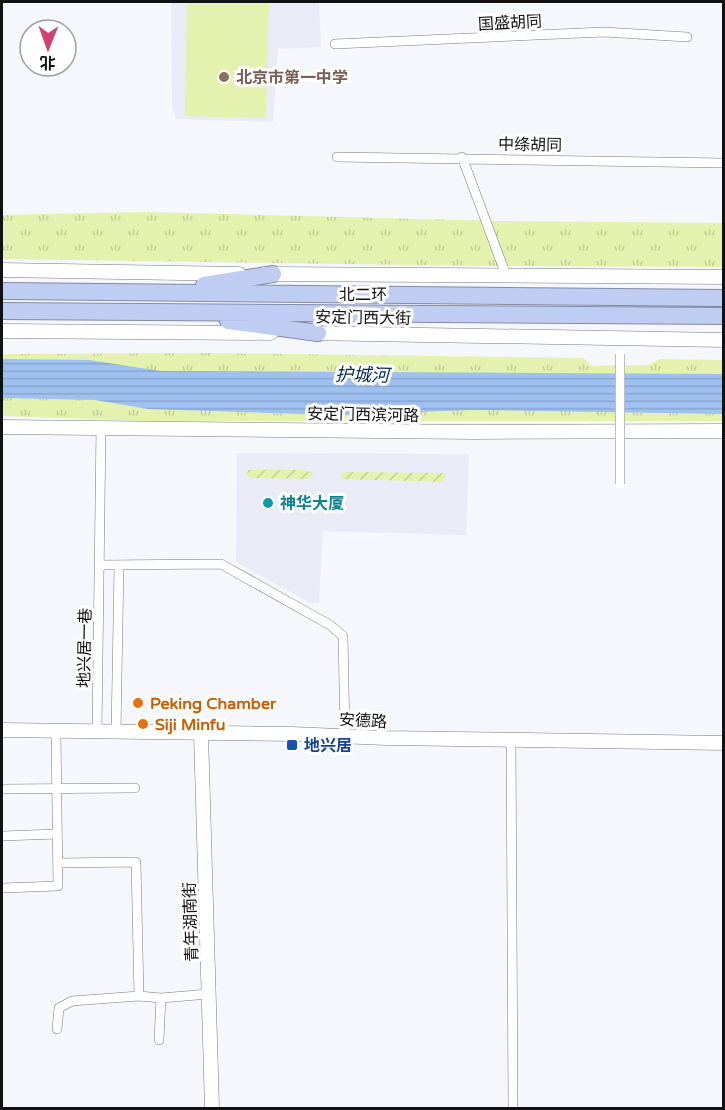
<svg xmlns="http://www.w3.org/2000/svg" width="725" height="1110" font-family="'Varela Round','Noto Sans SC',sans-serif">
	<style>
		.built { fill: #ebeaf7 }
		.grass { fill: #e5f1ae }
		.park { fill: url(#park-tufts) }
		.garden { fill: url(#garden-furrows) }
		.water { fill: url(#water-rules) }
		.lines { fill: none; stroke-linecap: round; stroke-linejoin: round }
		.street-casing { stroke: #7a797f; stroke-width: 10 }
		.secondary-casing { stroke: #7a797f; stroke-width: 15 }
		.highway-casing { stroke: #828ba4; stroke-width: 18 }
		.street { stroke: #fff; stroke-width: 9 }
		.secondary { stroke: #fff; stroke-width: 14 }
		.highway { stroke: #bfcdf2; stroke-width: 16 }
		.street-bridge-casing { stroke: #7a797f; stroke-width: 10; stroke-linecap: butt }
		.street-bridge { stroke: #fff; stroke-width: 9 }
		.education-dot { fill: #8d6e63; stroke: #fff; stroke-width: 2 }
		.culture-dot { fill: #0f9aa8; stroke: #fff; stroke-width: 2 }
		.food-dot { fill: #e8710a; stroke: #fff; stroke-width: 2 }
		.transit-dot { fill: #1a4fb4; stroke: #fff; stroke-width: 2 }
		.labels { text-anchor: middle; stroke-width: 6; stroke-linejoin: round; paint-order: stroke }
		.street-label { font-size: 16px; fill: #111113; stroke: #fff }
		.education-label { font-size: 16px; font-weight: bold; fill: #785e54; stroke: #fff; text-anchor: start }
		.culture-label { font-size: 16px; font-weight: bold; fill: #0d838f; stroke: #fff; text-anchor: start }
		.food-label { font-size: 16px; font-weight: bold; fill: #c56008; stroke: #fff; text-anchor: start }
		.transit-label { font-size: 16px; font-weight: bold; fill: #164399; stroke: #fff; text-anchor: start }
		.water-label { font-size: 18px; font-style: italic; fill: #022857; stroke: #fff }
	</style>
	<defs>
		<pattern id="park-tufts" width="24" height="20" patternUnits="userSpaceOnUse" patternTransform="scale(1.5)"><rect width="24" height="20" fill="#e5f1ae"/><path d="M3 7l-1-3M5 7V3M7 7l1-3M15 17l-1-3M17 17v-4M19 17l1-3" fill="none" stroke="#c3ce95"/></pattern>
		<pattern id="garden-furrows" width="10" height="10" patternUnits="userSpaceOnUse" patternTransform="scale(1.5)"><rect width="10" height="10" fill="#e5f1ae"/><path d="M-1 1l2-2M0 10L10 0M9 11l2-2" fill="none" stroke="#c3ce95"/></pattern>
		<pattern id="water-rules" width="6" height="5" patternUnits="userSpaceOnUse" patternTransform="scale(1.5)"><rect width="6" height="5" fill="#9fc1f1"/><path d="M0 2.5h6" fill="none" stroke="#88a5ce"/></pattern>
	</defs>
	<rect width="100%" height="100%" fill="#f6f6fd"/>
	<path class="built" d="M171,2H319L321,47L278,49L273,122L176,119L172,106Z
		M237,453L469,454L466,535L323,531L319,603H310L236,562Z"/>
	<path class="grass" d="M187,2H269L266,118L185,116Z"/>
	<path class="park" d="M147,212L499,221L723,223V267L481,266L2,259V215Z
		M208,353L583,358L592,366L648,365L660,359L723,360V421H142L2,416V354Z"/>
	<path class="garden" d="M248,470H304L313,473V475L309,479L250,478L247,475Z
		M343,472L444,473L446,476L443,482L344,479L341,476Z"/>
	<path class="water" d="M2,359L89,360L161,371L724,374L723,414L472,410L336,415L148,409L95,400L2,398Z"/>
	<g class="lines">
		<defs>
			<path id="street" d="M335,44L604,32L687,37
				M337,157L724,163
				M462,157L506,275
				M101,565L221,564L330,625L343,636L345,735
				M97,731L101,428
				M116,731L119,566
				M511,740L513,1108
				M2,789L135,788
				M2,836L57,834
				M2,888L58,886L56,731
				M139,996L161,998L159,1040
				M161,998L209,994
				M57,1029L59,1008L72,1001L139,996L136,862L58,863"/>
			<path id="secondary" d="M2,270L239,274
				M265,274L724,277
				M2,331L271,333
				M309,333L724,340
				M2,427L474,432L724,431
				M2,730L292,734L386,738L724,743
				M201,734L212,1108"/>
			<path id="highway" d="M204,285L273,274
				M2,291L724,298
				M2,311L724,316
				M228,321L318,333"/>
		</defs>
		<use href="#street" class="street-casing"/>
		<use href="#secondary" class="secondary-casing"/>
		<use href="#highway" class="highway-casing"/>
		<use href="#street" class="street"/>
		<use href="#secondary" class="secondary"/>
		<use href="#highway" class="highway"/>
		<defs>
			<path id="street-bridge" d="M620,484V354"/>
		</defs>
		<use href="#street-bridge" class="street-bridge-casing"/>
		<use href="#street-bridge" class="street-bridge"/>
	</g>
	<circle class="education-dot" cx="224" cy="77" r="6"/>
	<circle class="culture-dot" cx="268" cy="503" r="6"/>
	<g class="food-dot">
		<circle cx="138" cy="703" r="6"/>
		<circle cx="143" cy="724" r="6"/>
	</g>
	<rect class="transit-dot" x="286" y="739" width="12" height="12" rx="3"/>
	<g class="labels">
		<g class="street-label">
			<text transform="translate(510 22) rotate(-3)" y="6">国盛胡同</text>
			<text transform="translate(530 144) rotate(1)" y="6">中绦胡同</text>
			<text x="363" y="300">北二环</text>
			<text transform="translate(363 317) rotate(1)" y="6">安定门西大街</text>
			<text transform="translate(363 414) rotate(1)" y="6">安定门西滨河路</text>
			<text transform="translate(84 648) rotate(-89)" y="6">地兴居一巷</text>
			<text transform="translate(363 720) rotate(3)" y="6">安德路</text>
			<text transform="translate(190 922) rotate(-92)" y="6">青年湖南街</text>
		</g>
		<g class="education-label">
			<text x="236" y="83">北京市第一中学</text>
		</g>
		<g class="culture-label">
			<text x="280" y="509">神华大厦</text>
		</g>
		<g class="food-label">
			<text x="150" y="709">Peking Chamber</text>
			<text x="155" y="730">Siji Minfu</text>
		</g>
		<g class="transit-label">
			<text x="304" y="751">地兴居</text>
		</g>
		<g class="water-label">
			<text transform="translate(362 375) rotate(1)" y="6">护城河</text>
		</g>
	</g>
	<rect width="725" height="1110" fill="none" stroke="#111113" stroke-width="6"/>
	<g transform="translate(48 48) rotate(181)"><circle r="28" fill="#ffffff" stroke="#a0a0a1" stroke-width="1.5"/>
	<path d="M0-4.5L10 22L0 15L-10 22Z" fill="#d04271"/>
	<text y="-9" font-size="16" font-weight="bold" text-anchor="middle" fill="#111113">北</text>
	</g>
</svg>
